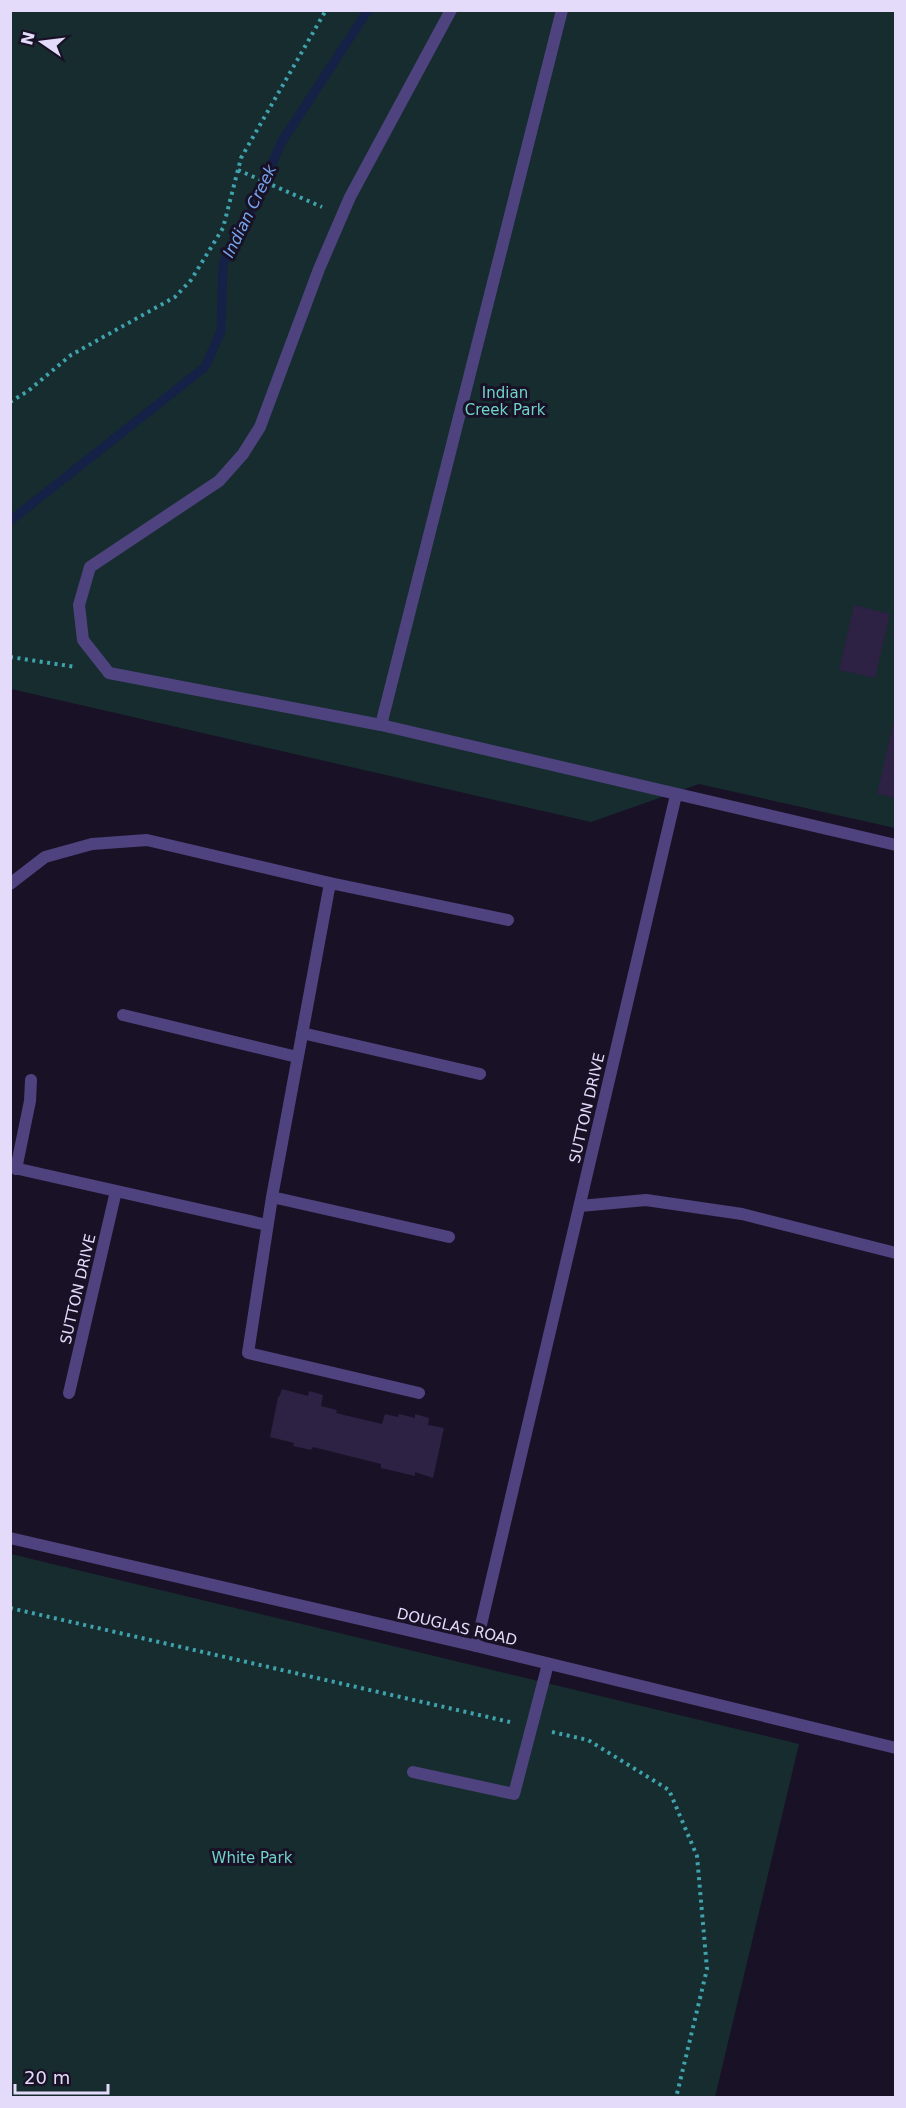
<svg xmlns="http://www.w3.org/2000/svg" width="906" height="2108" font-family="'DejaVu Sans',sans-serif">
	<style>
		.green { fill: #162c2f }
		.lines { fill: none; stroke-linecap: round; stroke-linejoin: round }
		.stream { stroke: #152147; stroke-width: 9 }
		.building { fill: #2d2144 }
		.path { stroke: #3fa2ac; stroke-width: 4; stroke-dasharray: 3 4.5; stroke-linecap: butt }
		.service { stroke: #4e437f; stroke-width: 12 }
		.minor { stroke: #4e437f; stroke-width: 12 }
		.tertiary { stroke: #4e437f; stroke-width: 12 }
		.labels { text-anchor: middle; stroke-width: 6; stroke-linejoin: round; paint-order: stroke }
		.park-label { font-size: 15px; fill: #6fd3c9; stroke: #191226 }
		.street-label { font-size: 15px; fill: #e4dbfb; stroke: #191226 }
		.water-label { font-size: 16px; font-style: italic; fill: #76a5ee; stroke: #191226 }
	</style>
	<rect width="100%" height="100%" fill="#191226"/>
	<path class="green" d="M11,11H895V828L699,784L591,822L11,689Z
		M11,1554L799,1744L715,2097L11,2098Z"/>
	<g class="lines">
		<path class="stream" d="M10,521L205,367L221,331L223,264L256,202L281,143L368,10"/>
	</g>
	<path class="building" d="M854,605L890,614L875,678L839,670Z
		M895,716H896V798L877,794Z
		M282,1389L308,1396L309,1391L323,1395L321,1406L337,1410L336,1413L382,1424L385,1414L398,1417L399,1414L415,1418V1414L429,1418L428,1425L444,1428L433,1478L415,1472V1476L381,1468V1464L313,1447L311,1450L293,1446L294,1443L270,1437L278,1397H279Z"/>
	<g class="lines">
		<path class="path" d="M238,170L322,207
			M10,402L28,391L71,355L175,297L191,280L223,228L241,158L326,10
			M10,657L76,667
			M10,1608L510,1722
			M552,1732L588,1740L669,1790L697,1856L707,1969L676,2098"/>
		<path class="service" d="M562,10L381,725L896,845
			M381,725L109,673L83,640L79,605L90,567L219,481L243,454L260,427L319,269L350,197L451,10
			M580,1206L646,1200L742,1214L896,1253
			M476,1646L676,795
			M413,1772L514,1794L548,1664"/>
		<path class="minor" d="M330,883L272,1197L248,1353L419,1393
			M10,884L45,857L92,844L147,840L330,883L508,920
			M123,1015L297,1057
			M302,1033L480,1074
			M10,1167L267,1225
			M16,1169L30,1101L31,1080
			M272,1197L449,1237
			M69,1393L116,1191"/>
		<path class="tertiary" d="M10,1538L476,1646L896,1748"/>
	</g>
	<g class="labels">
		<g class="park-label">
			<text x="505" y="398">Indian<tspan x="505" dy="17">Creek Park</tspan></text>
			<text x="252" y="1863">White Park</text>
		</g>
		<g class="street-label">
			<text transform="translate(587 1108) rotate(-77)" y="5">SUTTON DRIVE</text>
			<text transform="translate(78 1289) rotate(-77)" y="5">SUTTON DRIVE</text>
			<text transform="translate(457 1627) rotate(13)" y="5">DOUGLAS ROAD</text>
		</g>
		<g class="water-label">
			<text transform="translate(249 211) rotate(-64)" y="6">Indian Creek</text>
		</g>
	</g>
	<rect width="906" height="2108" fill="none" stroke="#e4dbfb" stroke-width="24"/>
	<g transform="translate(42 42) rotate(284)" stroke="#191226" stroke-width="4.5" paint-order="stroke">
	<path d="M0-4.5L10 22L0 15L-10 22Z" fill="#e4dbfb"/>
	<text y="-9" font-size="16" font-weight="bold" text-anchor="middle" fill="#e4dbfb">N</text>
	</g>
	<path d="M15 2084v9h93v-9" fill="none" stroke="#e4dbfb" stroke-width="3"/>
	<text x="24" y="2084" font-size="18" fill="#e4dbfb" stroke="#191226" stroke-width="4.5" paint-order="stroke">20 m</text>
</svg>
